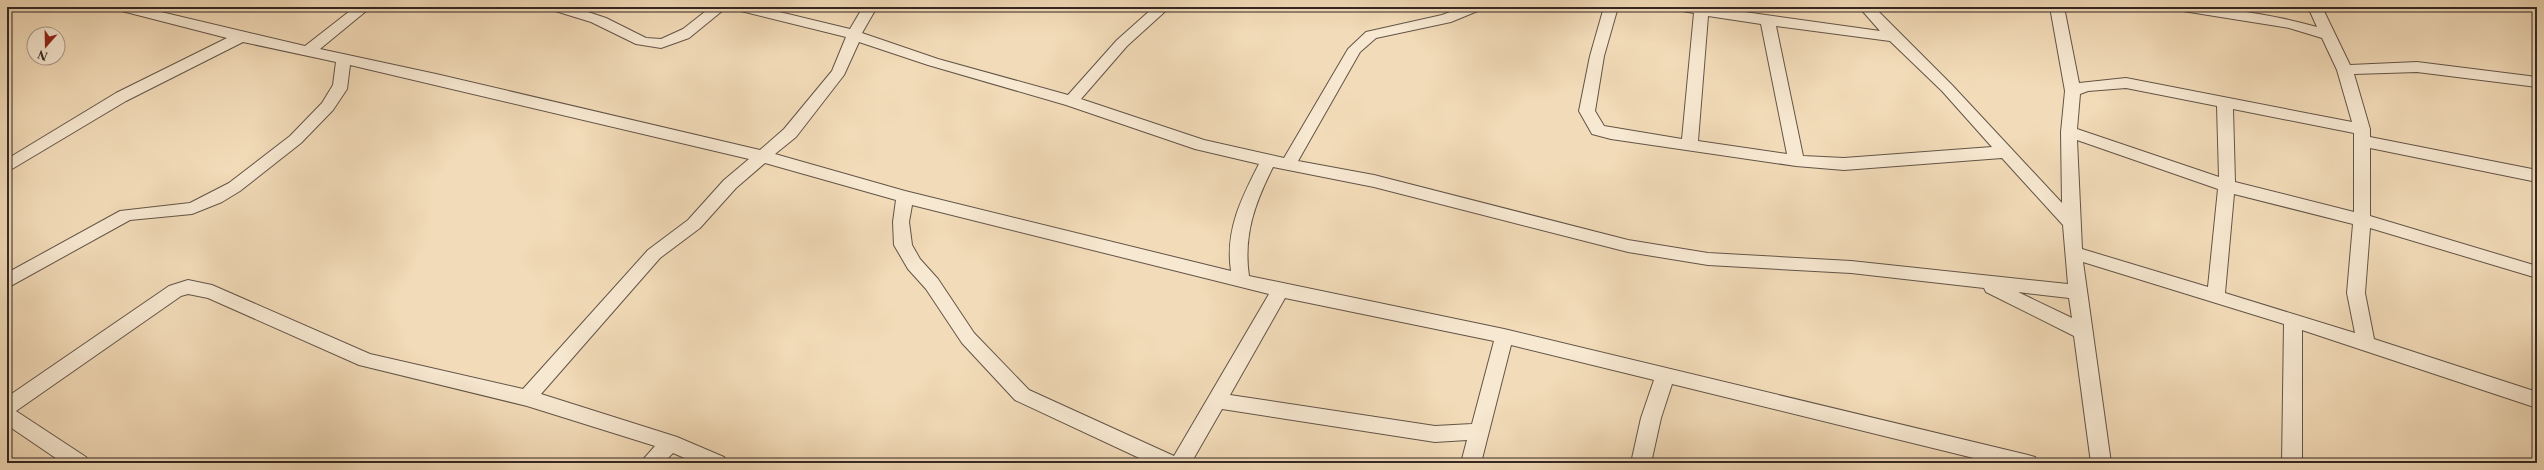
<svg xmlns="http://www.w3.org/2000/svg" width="2544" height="470" font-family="'Libre Caslon Text',serif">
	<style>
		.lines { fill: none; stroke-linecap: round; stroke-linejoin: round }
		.minor-casing { stroke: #635448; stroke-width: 2 }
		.minor { fill: #f7e8d1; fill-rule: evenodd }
	</style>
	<rect width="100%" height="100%" fill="#f2dbb8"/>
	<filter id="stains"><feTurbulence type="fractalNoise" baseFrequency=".005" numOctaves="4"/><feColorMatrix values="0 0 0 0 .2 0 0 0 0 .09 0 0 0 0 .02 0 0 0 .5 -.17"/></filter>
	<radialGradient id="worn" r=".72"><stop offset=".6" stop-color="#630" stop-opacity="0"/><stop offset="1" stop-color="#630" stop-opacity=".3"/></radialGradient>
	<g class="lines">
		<defs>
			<path id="minor" d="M116,7H140L305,46L355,7H371L320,49L436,74L760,150L784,129L832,71L846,37L737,10L735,7H759L850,29L863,7H877L862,33L938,59L1068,95L1117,40L1154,7H1170L1127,46L1081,99L1204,140L1284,158L1348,49L1366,32L1442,15L1463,7H1482L1480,10L1451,22L1376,38L1360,52L1298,161L1374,175L1628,240L1708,253L1851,261L2068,284L2063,225L2002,158L1844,170L1796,166L1611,139L1592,134L1579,111L1590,56L1604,7H1618L1604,56L1595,111L1604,126L1682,139L1694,13L1677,10L1675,7H1709L1880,31L1859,7H1874L1952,85L2062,203L2061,132L2065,91L2050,7H2064L2079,83L2126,78L2352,122L2337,70L2322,38L2289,28L2183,11L2176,7C2223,7 2271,14 2317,27L2308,7H2322L2350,65L2417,62L2537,77V87L2417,72L2354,74L2370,129V137L2537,170V182L2370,148V216L2537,266V278L2370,228L2365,293L2374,339L2537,392V408L2302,330V463H2282L2284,324L2083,262L2111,463H2091L2074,336L1986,292L1984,288L1851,273L1708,265L1628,252L1374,187L1273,167C1255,203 1243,235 1249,276L1504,329L2028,455L2035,457L2038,463H1994L1672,384L1661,418L1651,463H1631L1641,418L1654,380L1511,345L1481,463H1461L1467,440L1435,442L1222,409L1191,463H1150L1015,400L962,343L926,289L908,269L894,245L893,222L896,200L765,163L736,188L700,228L660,258L541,394L677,437L724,457L727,463H696L673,453L663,463H640L655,446L527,406L359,365L208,298L188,294L181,296L16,411L86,457L89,463H63L7,425V397L169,286L188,280L212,285L370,354L523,389L648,250L688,220L724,180L749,159L350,65L347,89L333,110L301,143L240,191L222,202L192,214L130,220L7,288V273L120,211L190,203L229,183L290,136L322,103L333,85L336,62L243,42L126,101L7,172V159L116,93L227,38L118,10ZM1708,16L1761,24L1787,154L1698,141ZM1776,26L1890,41L1942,91L1992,147L1844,158L1803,156ZM859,42L928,65L1066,105L1195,149L1259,164C1241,199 1225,231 1231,271L905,191L775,154L796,137L844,75ZM2126,88L2217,106L2219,177L2077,129L2080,94L2088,91ZM2233,109L2354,133V212L2235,182ZM2077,140L2218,189L2208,287L2082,249ZM2234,194L2353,224L2347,293L2355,333L2225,293ZM912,205L1269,294L1174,456L1029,390L974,333L938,279L920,259L912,245L909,222ZM2018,292L2069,298L2072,318ZM1285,298L1494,341L1472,424L1435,426L1230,395Z
				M550,7L579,9L606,18L646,38L661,39L683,29L711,7H727L689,38L661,48L636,44L591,22L552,10Z"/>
		</defs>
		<use href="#minor" class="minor-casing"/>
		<use href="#minor" class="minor"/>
	</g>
	<rect width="2544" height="470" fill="none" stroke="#f2dbb8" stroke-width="24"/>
	<rect x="8" y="8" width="2528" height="454" fill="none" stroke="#332722" stroke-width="2"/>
	<rect x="12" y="12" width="2520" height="446" fill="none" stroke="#332722"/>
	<g transform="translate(46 46) rotate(200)"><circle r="19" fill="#f7e8d1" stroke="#a99b8b"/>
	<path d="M0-3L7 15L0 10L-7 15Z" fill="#8f2418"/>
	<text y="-6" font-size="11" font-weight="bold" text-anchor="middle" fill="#332722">N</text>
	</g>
	<rect width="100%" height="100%" filter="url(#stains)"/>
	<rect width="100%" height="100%" fill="url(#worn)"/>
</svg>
